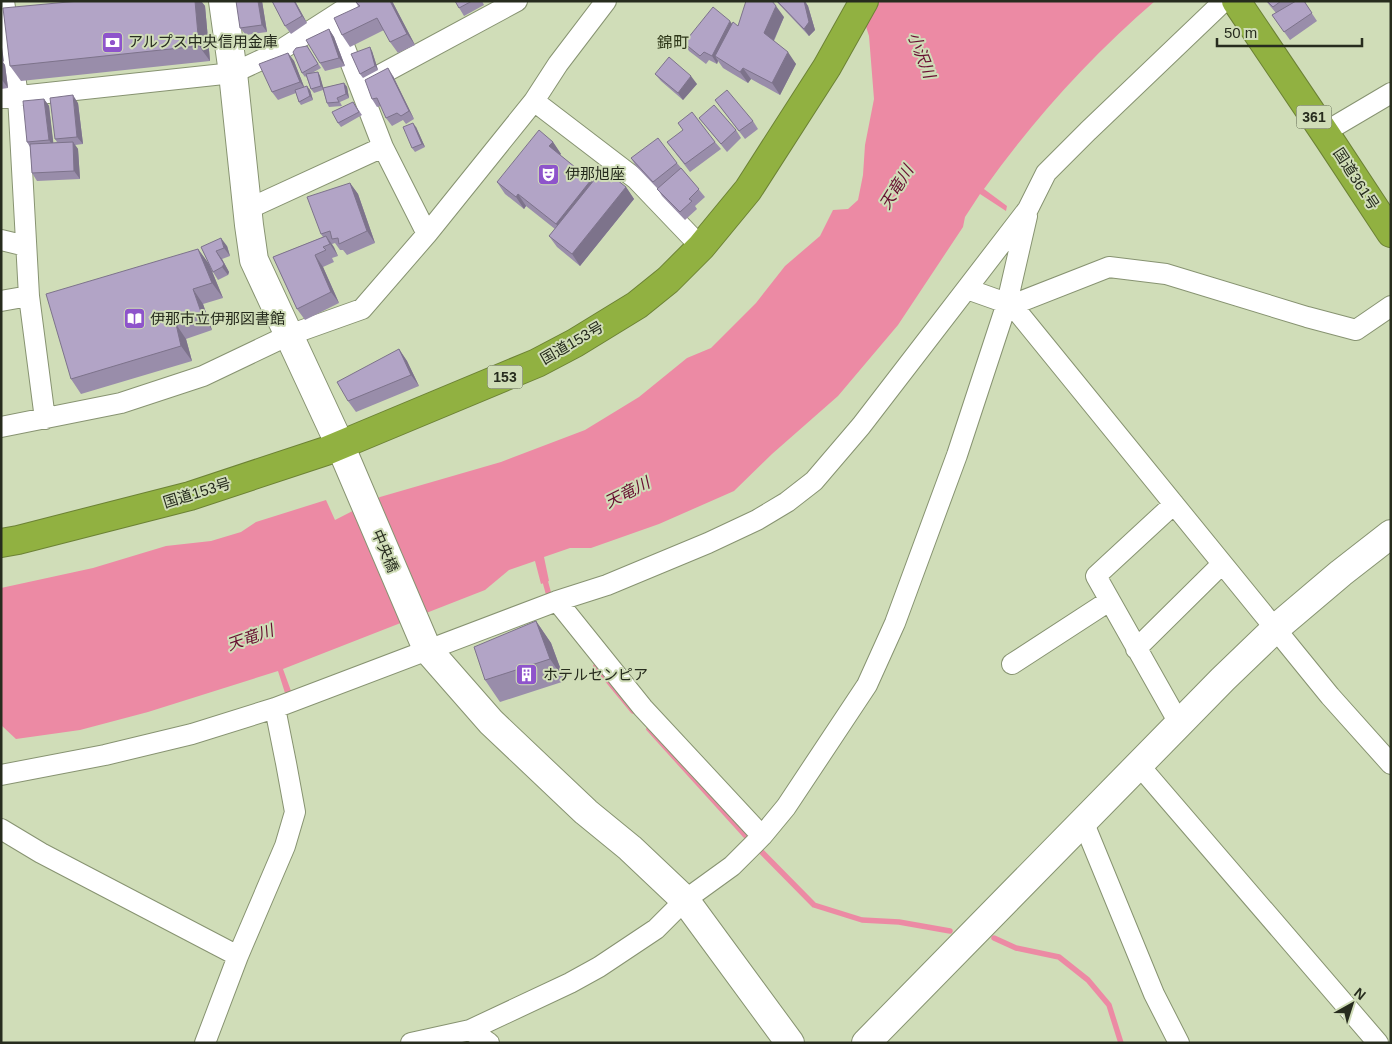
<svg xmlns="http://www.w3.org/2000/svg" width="1392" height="1044" font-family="Arial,'Noto Sans JP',sans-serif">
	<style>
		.water { fill: #ec8aa4 }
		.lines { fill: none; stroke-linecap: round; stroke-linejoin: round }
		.stream { stroke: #ec8aa4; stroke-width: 5.5 }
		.street-casing { stroke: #879371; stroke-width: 22 }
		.secondary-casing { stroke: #879371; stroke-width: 30 }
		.highway-casing { stroke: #6c8235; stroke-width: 30 }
		.street { stroke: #fff; stroke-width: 20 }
		.secondary { stroke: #fff; stroke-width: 28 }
		.highway { stroke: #91b141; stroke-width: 28 }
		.wall { fill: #998daa }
		.shaded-wall { fill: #7d738b }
		.building { fill: #b2a4c6; stroke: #7d738b }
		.labels { text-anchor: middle; stroke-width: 4; stroke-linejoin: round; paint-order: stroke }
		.shield { fill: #d0ddb8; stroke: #5a614c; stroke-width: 1 }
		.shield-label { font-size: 14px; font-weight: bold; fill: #272c1e }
		.poi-label { font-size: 15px; fill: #272c1e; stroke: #d0ddb8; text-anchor: start }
		.street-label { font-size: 15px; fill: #272c1e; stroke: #d0ddb8 }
		.neighbourhood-label { font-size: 16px; fill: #2e3718; stroke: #d0ddb8 }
		.water-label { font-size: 16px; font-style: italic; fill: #670f31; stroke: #d0ddb8 }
	</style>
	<rect width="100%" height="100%" fill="#d0ddb8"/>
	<path class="water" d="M858,1H1155C1090,57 1034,119 984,189L1007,206L1006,211L980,194L965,217L963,227L898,325L838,396L772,454L734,491L659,524L591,548H570L544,557L549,581L541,584L535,561L509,570L485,590L283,669L291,691L285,693L278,671L148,712L80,730L16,739L1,725V588L93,568L166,546L211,541L241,532L256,522L326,500L335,520L380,497L501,462L585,430L639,397L687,358L711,348L756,303L785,266L820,236L833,210L848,209L858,200L863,175L865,145L874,99L869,36Z"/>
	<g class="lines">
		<path class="stream" d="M544,577L550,599
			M596,666L633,711
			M649,729L744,834L814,905L862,920L899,922L950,931
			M994,938L1016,948L1059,957L1088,980L1109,1005L1121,1043"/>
		<defs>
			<path id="street" d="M4,1L18,96L29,296L45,419
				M333,17L383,147L427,234
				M365,83L517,1
				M1,98L233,73L276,53L357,1
				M534,101L636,179L701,247
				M1325,132L1391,93
				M248,209L383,147
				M1,240L26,246
				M967,289L1012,305L1330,696L1391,764
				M1,301L29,296
				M1012,305L1109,267L1166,274L1307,317L1356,330L1391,306
				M1,427L121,403L203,376L289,335L362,309L427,234L534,101L558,64L606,1
				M1174,504L1096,576L1179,723
				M557,601L643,708L762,836
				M1136,649L1222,564
				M1012,664L1109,601
				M1138,764L1378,1043
				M1,775L105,755L192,734L275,708L557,601L607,585L708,543L757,520L787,502L814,481L861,426L1028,209L1046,173L1088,131L1224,1
				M1083,821L1154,994L1179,1043
				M1,829L41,853L238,956
				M470,1030L489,1043
				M205,1043L238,956L285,846L295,812L286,763L275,708
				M411,1043L470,1030L570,983L599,967L656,929L685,900L732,866L762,836L786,807L867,685L895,623L957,455L1007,303L1027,216"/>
			<path id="secondary" d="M223,1L233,73L249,225L254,260L340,445L427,649L491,722L586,812L630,848L685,900L790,1043
				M866,1043L1223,679L1276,628L1341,573L1391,534"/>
			<path id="highway" d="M1236,1L1329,139L1391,233
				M1,543L18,540L190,496L326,451L537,363L575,343L637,305L668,280L701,247L748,190L827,67L864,1"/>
		</defs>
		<use href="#street" class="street-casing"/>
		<use href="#secondary" class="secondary-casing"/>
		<use href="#highway" class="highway-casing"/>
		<use href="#street" class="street"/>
		<use href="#secondary" class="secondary"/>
		<use href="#highway" class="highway"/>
	</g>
	<path class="wall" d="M79,1H201L205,6L210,61L21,81L10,66Z
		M262,1L267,32L246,35L240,28Z
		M272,1H295L307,23L291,34L285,26Z
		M355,1H392L415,45L398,53L390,42L384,30L350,47L342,35L358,6Z
		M455,1H482L484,5L464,16Z
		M776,1H804L808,6L815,30L809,36Z
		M1266,1H1308L1305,3L1317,21L1290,40L1272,15L1276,13Z
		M784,17L774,41L796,64L780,95L751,79L748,83L723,68L718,61L717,64L709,60L706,64L689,51L684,43L738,26Z
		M329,29L334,37L345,66L325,71L320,63Z
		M1,40L3,63L5,65L8,88L1,89Z
		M307,46L321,68L312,73L318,72L320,76L323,88L344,83L347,87L349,98L340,102L342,106L329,107L327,103L323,90L314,93L311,89L306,76L305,77L302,73Z
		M372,51L378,70L363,78L360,74Z
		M288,53L294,61L304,87L310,90L313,100L301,105L299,102L296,93L278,100L272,92Z
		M655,74L697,84L683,100L661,81Z
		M393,76L414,119L406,124L403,120L392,126L386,118L381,106L377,107L372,99Z
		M44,99L49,106L53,143L57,142L55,139L78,103L83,144L75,145L78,149L80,179L37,181L32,173L30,147L27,142Z
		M715,100L753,121L758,129L745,139Z
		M353,102L362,115L341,127L338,123Z
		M699,118L736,130L741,138L727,152L705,125Z
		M416,127L425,147L415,152L412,148Z
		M553,142L561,154L560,155L593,182L626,187L634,199L580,266L557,247L549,236L555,229L526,206L524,209L505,194L497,182Z
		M667,142H715L721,149L690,172Z
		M631,158L677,163L705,197L695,206L697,209L685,220L662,196L657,188L636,166Z
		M350,183L358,194L375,243L347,255L343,250H340L335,243L332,244L338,256L332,258L334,262L323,267L339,303L305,320L297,309L273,257L323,237L321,234Z
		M227,246L230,256L222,259L229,272L228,275L218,280L213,272L201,247Z
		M198,249L209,264L223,298L203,304L212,330L186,339L192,361L81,394L71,379Z
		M399,349L407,361L419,386L356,412L348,401Z
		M536,621L551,643L565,681L500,702L485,680Z"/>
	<path class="shaded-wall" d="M195,1H201L205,6L210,61L199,46Z
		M258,1H262L267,32L262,25Z
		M294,1H295L307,23L302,16Z
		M390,1H392L415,45L407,34Z
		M804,1H805L808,6L815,30L809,36L804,29Z
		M776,6L784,17L772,44L764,33Z
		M730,21L735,28L715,56L718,61L717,64L712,56Z
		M329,29L334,37L345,66L339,58Z
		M1,40L4,62L1,59Z
		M370,47L372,51L378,70L375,66Z
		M788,52L796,64L780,95L772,83Z
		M288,53L294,61L305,89L300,82Z
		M1,59L5,65L8,88L2,80L1,71Z
		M388,68L393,76L414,119L409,111Z
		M743,68L751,79L748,83L740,72Z
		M318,72L320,76L324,90L321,86Z
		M691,76L697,84L683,100L678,93Z
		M344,83L347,87L349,98L346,94Z
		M307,86L310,90L313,100L310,96Z
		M73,95L78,103L83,144L77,137Z
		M44,99L49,106L54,148L49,140Z
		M413,123L416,127L425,147L422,144Z
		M73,142L78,149L80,179L74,171Z
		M553,142L561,154L557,157L549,146Z
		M591,180L599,191L564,236L556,224Z
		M350,183L358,194L375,243L367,231Z
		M626,187L634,199L580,266L572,254Z
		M518,194L526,206L524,209L516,197Z
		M326,236L334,247L338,256L330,244Z
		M221,238L227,246L230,256L224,248Z
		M198,249L209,264L223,298L212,283Z
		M216,251L222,259L229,272L228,275L222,267Z
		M315,255L323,267L339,303L331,292Z
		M193,289L203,304L212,330L202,315Z
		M176,324L186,339L192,361L181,346Z
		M399,349L407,361L419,386L411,375Z
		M536,621L551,643L565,681L550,659Z"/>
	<path class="building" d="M79,1H195L199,46L10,66L3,8Z
		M236,1H258L262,25L240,28Z
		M272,1H294L302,16L285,26Z
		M355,1H390L407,34L390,42L377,18L342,35L334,18L360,6Z
		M455,1H472L459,8Z
		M746,1H772L776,6L764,33L788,52L772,83L743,68L740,72L715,56L733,22L738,26Z
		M777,1H804L809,22L804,29Z
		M1267,1H1281L1273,7Z
		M1296,1H1304L1312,13L1284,32L1272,15Z
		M713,7L730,21L712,56L704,52L700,56L684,43Z
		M329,29L339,58L320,63L306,40Z
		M307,46L318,64L302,73L293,52L296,48Z
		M370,47L375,66L360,74L351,54Z
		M288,53L300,82L272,92L259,64Z
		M669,57L691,76L678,93L655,74Z
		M388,68L409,111L401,116L397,113L386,118L377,98L372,99L365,80Z
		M318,72L321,86L311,89L306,74Z
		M344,83L346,94L337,98L339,102L327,103L323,88Z
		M307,86L310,96L299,102L295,90Z
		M727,90L753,121L739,131L715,100Z
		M73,95L77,137L55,139L50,98Z
		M44,99L49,140L27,142L23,101Z
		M353,102L359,112L338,123L332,112Z
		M714,105L736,130L721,144L699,118Z
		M692,112L715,142L685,164L667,142L683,130L678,123Z
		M413,123L422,144L412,148L403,127Z
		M539,130L553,142L549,146L591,180L556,224L518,194L516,197L497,182Z
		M658,138L677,163L653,182L631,158Z
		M73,142L74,171L32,173L30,144Z
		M681,168L699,189L689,199L692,201L680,212L657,189Z
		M603,169L626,187L572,254L549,236Z
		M350,183L367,231L339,244L338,238L332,239L330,231L321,234L307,197Z
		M326,236L330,244L323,247L326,250L315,255L331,292L297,309L273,257Z
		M221,238L224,248L216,251L224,264L222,267L213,272L201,247Z
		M198,249L212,283L193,289L202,315L176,324L181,346L71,379L46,294Z
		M399,349L411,375L348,401L337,382Z
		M536,621L550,659L485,680L474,647Z"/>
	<defs>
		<symbol id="bank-square" viewBox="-11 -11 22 22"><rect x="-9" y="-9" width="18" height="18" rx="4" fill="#8e54cb" stroke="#d0ddb8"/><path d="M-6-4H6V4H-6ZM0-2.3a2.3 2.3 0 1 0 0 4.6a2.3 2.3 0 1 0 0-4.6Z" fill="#fff"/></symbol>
		<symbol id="theatre-square" viewBox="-11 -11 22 22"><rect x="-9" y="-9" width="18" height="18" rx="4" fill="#8e54cb" stroke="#d0ddb8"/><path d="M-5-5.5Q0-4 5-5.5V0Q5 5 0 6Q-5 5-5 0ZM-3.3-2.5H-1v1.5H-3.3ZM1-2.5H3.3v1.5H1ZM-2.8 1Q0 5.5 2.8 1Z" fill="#fff"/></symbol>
		<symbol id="library-square" viewBox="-11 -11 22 22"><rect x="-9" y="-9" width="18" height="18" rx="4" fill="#8e54cb" stroke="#d0ddb8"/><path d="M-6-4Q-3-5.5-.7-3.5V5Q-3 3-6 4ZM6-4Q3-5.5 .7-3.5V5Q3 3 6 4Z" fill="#fff"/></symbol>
		<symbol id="building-square" viewBox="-11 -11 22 22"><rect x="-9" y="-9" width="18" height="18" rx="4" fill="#8e54cb" stroke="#d0ddb8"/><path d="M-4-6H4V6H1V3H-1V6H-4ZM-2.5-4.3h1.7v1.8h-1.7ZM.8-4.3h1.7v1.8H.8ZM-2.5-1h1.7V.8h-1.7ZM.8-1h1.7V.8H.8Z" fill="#fff"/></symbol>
	</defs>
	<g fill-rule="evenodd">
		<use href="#bank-square" x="100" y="30" width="25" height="25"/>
		<use href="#theatre-square" x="536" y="162" width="25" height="25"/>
		<use href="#library-square" x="122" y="306" width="25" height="25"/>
		<use href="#building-square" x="514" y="662" width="25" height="25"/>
	</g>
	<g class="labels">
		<g class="shield">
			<rect x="1296.5" y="105.5" width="35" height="23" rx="4"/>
			<rect x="487.5" y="365.5" width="35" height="23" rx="4"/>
		</g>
		<g class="shield-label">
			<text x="1314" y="122">361</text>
			<text x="505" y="382">153</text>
		</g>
		<g class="poi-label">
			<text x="128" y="47">アルプス中央信用金庫</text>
			<text x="565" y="179">伊那旭座</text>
			<text x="150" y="324">伊那市立伊那図書館</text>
			<text x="543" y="680">ホテルセンピア</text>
		</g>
		<g class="street-label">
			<text transform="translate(1356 179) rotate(57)" y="5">国道361号</text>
			<text transform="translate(572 343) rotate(-30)" y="5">国道153号</text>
			<text transform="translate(197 493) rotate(-17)" y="5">国道153号</text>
			<text transform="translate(385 551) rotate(67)" y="5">中央橋</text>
		</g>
		<g class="neighbourhood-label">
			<text x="673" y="48">錦町</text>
		</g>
		<g class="water-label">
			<text transform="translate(922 55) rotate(69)" y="6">小沢川</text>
			<text transform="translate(896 187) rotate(-58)" y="6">天竜川</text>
			<text transform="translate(627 492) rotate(-27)" y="6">天竜川</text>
			<text transform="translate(250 637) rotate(-19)" y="6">天竜川</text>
		</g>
	</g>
	<rect width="1392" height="1044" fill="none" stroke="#272c1e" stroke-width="5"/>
	<g transform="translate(1352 1004) rotate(39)" stroke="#d0ddb8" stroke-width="4" paint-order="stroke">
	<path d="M0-4L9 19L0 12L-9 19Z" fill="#272c1e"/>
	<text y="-8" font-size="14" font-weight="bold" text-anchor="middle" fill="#272c1e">N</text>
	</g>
	<path d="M1217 38v8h145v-8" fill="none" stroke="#272c1e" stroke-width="2.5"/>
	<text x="1224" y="38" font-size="15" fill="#272c1e" stroke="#d0ddb8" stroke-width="4" paint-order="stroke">50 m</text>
</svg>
